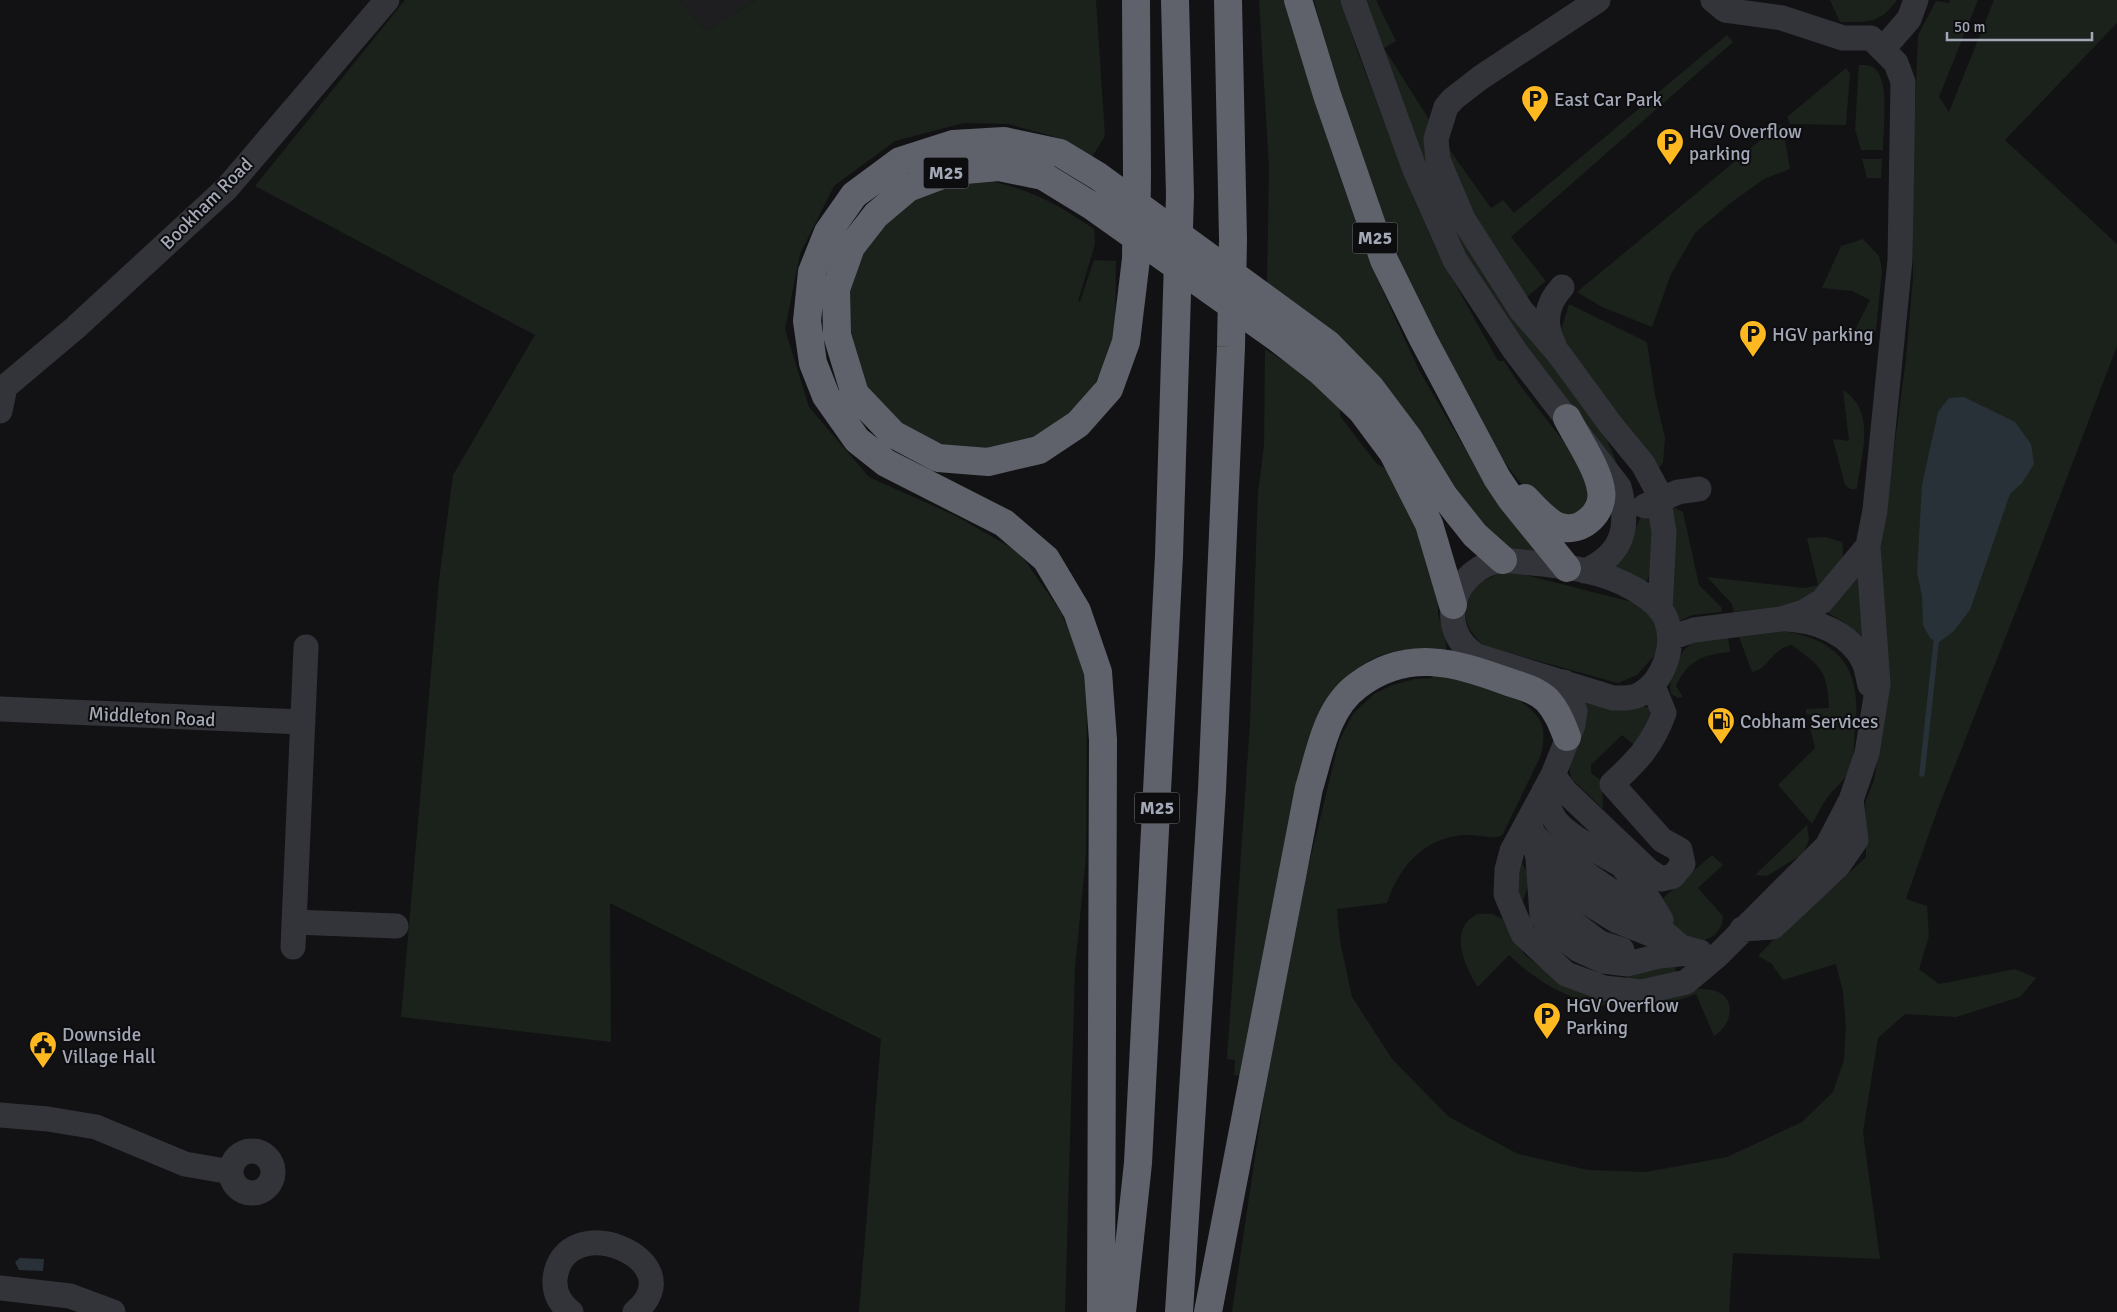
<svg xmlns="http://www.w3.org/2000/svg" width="2117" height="1312" font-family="Signika,sans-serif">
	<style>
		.built { fill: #1e1e21 }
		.green { fill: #1a221b }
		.water { fill: #283138 }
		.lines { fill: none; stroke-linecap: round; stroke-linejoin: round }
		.stream { stroke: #283138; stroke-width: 5.5 }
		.minor { stroke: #333439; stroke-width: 25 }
		.highway { stroke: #5f626b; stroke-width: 28 }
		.labels { text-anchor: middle; stroke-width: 4; stroke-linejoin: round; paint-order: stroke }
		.shield { fill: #0d0d0f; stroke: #767a84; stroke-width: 1 }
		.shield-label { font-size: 18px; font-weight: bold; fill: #a3a8b6 }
		.poi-label { font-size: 19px; fill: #a3a8b6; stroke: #0d0d0f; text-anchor: start }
		.street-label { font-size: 19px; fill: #a3a8b6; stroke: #0d0d0f }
	</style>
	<rect width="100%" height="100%" fill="#121214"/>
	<path class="built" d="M679,0H756L706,31Z"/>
	<path class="green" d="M405,0H679L706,31L756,0H1096L1105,136L1092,157L1059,138L1008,124L964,123L895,141L834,186L800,254L785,329L809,407L869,477L956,516L1019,552L1061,612L1087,672L1086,856L1075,968L1065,1312H859L881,1039L610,903L611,1042L401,1017L439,580L453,475L535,335L255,186Z
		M1259,0H1286L1333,156L1368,257L1394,316L1419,370L1492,495L1542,553L1507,549L1487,538L1267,284L1269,168Z
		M1314,0H1341L1358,53L1413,197L1438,253L1498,361H1504L1519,384L1572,452L1592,498L1577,514C1570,515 1561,516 1555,513C1504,482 1473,405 1447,354C1423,309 1399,265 1382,217C1355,147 1332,73 1314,0Z
		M1359,0H1376L1396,41L1384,48L1430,121L1432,152L1598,420L1616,461L1611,463L1493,307L1460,251Z
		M1830,0H1897C1880,24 1868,22 1840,22Z
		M1950,0H1978L1939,97L1949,112L1994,0H2117V23L2005,140L2117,244V346L2025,588L1937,811L1906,899L1927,906L1929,936L1919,969L1939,984L2015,969L2036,978L2020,997L1956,1017L1905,1014L1878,1038L1863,1132L1880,1259L1733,1253L1729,1312H1232L1275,1022L1299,905L1339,741L1353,714L1374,694L1392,685L1415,679L1432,678L1435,669C1466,680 1529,692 1542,725C1545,734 1543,746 1541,755L1503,834L1498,837C1484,838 1469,833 1455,836C1419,843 1398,870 1387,903L1337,909L1340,941L1352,997L1392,1059L1449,1117L1518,1154L1588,1170L1646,1172L1727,1157L1802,1122L1833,1092L1844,1060L1846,1027L1843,992L1836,964L1783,980L1771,963L1758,956L1817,894L1825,895L1866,857L1865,803L1874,780L1878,757L1879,561L1906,359L1913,277V162L1918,35L1936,1L1949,3Z
		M1727,35L1733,42L1511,237L1546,281L1527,297L1518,295L1449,167V149L1491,208L1503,200L1514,213Z
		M1859,65C1866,65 1873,65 1877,71C1889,84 1883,132 1883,150H1861L1855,129Z
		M1846,68L1850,73L1846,125L1790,124L1787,117Z
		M1780,124L1783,129L1790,169L1764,179L1728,205L1695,233L1671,274L1652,327L1602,307L1577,292Z
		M1862,159H1882L1881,178H1867Z
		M986,180C1032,190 1056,203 1094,229L1095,244L1078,301L1080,302L1094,260L1116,261C1115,286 1117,315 1113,340C1111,351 1095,386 1088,395C1083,402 1075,407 1069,413C982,495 850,432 847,316C846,293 852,268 864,248C885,216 909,196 945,184C958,180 973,181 986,180Z
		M1863,239L1879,256L1882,270L1876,330L1865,338L1849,342L1870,300L1852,291L1822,288L1841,246Z
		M1569,304L1647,342L1655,395L1665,438L1663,463L1657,470L1573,366L1560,333Z
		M1265,349L1328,390L1341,402L1340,416L1377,464L1392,472L1412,509L1438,600V614L1447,647L1443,653C1431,652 1419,650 1408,650C1364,651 1332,688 1314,724L1240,1076L1234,1075L1235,1060L1227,1059L1250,723L1258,492L1264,446Z
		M1843,390C1877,411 1861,455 1857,489H1850L1845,485L1833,439L1849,441Z
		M1666,503L1683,512L1699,585L1721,607L1722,612L1692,615L1678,622L1665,578Z
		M1654,510L1652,569L1646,583L1614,575L1615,566L1641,517Z
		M1826,537L1842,542C1843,549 1844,555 1841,561C1833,579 1811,598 1792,603C1774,609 1753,609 1734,612L1732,604L1707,577L1804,588L1818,585L1807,538Z
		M1506,570L1640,604L1656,624L1661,648L1637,675L1618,683L1484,646C1466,629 1463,619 1466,595L1479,583Z
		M1854,577L1862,578L1863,640L1842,621L1826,612Z
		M1783,631C1843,640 1862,672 1855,730C1854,742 1854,757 1850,768C1845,781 1835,787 1827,798C1821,806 1817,816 1812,824L1778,785L1815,748L1810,728L1811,715L1806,714V709L1829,708C1827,669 1821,667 1792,645C1771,649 1769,669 1752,672L1739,637Z
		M1728,637L1730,652C1703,654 1687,661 1676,686L1683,697L1678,698L1671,694C1669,685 1671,680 1674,671C1683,640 1698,639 1728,637Z
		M1580,699L1611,709L1648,707L1651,711L1640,737L1633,744L1622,735L1591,765V773L1602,781L1603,809L1572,779L1568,766Z
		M1807,825L1809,840L1803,854L1767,876L1755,875Z
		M1712,855L1723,865L1698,888L1723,916C1722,934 1710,940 1694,942L1671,925L1663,898Z
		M1521,862C1534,880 1527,888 1521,907C1517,891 1516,878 1521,862Z
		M1492,914L1503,919L1515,942L1526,956L1562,983L1696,985L1698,989C1704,989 1712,989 1718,992C1738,1001 1730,1027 1714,1036L1696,994C1625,1021 1563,1007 1509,955L1478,987C1465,969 1448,929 1476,915C1480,913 1487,914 1492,914Z
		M1675,966L1676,973L1644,980L1627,981L1626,977L1661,967Z"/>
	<path class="water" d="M1964,397L2015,422L2031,444L2034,464L2022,483L2010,494L1970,610L1953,632L1938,643L1930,638L1923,625L1922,596L1917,573L1922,485L1938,412L1949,398Z
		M20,1258L44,1259L43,1271L19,1270L15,1262Z"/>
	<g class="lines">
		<path class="stream" d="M1922,774L1937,634"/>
		<path class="minor" d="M1353,0L1415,170L1455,260L1515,351L1619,487C1630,526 1624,554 1585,571
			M1598,0L1480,78L1453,99L1446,107L1436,139L1438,160L1463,219L1521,310L1559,354L1611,425L1643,464L1657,490L1664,532L1660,610
			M1883,49L1909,19L1916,0
			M1554,345C1543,324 1546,304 1562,287
			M0,389L5,387L75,328L227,188L387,0
			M0,411L5,387
			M1645,506L1678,492L1699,489
			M1503,560C1547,565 1597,566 1636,590C1646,596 1661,607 1666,619C1676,645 1664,682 1639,695C1630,699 1622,698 1613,698L1477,656C1432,628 1454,567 1503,560Z
			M1786,619C1816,620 1850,633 1864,662C1867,669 1868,678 1870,685
			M1670,638L1694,630L1781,619L1804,612L1822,601L1868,546
			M1564,682L1575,711L1573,725L1553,775L1512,851L1507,870L1506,894L1523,934L1566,974L1604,988L1642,992L1686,982L1717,956L1827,846L1851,800L1867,753L1878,684L1868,546L1875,510L1900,260L1903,82L1896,63L1871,38H1843L1782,18L1725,10L1713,0
			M0,709L303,722
			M1553,775L1566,792L1649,871L1661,879L1673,876L1683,864L1680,850L1662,840L1612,784C1637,761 1652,746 1664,713L1653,686
			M1544,791C1547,802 1549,812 1556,821C1568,837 1604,855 1622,865
			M1531,828L1533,834L1544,845L1633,906L1681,947L1700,952
			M1533,834L1538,858L1542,916L1550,928L1579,950L1603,961L1628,964L1659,956L1699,952
			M1616,858L1649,900L1661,920
			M1559,865L1572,893L1617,921L1660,938
			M1545,885L1560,913L1600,943L1622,950
			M294,922L396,926
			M1742,929L1773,927L1838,866L1856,840L1851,800
			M293,947L306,647
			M0,1115L48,1119L96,1127L185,1164L231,1172
			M231 1172a21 21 0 1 1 42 0a21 21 0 1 1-42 0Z
			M0,1288L70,1296L113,1312
			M571,1312C560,1304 554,1293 555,1279C563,1205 697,1260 635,1312"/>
		<path class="highway" d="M1136,0L1137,175L1136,259L1126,342L1109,389L1078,424L1039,450L988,462L938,458L893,434L855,394L837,335L836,289L851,247L876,215L908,188L953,171L999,167L1043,176L1092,206L1276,337L1321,372L1361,410L1393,453L1429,524L1453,605
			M1298,0L1327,95L1384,260L1423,339L1497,478L1511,499L1567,568
			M1525,498C1534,507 1547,523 1560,527C1582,534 1605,511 1601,490C1598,468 1577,438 1567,418
			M1101,1312L1103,740L1098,672L1077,611L1046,559L1004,523L886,463L857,440L826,396L813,363L807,321L812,272L828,232L854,195L900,161L953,144L1004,141L1060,153L1098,176L1328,344L1370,387L1409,439L1444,496L1475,535L1503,560
			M1122,1312L1138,1163L1169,556L1180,195L1175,0
			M1179,1312L1212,790L1231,347L1233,239L1228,0
			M1208,1312L1309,788C1320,753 1326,709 1357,686C1406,648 1454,662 1506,681C1520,686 1536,689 1547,700C1557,711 1562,724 1567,737"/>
	</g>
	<defs>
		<symbol id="parking-pin" viewBox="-11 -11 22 30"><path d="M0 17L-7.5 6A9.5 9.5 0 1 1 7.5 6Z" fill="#feb920" stroke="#0d0d0f"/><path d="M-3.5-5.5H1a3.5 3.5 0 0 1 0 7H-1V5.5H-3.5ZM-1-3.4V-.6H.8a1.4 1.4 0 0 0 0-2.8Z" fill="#111"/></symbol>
		<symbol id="fuel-pin" viewBox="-11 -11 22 30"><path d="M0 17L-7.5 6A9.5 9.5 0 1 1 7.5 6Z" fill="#feb920" stroke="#0d0d0f"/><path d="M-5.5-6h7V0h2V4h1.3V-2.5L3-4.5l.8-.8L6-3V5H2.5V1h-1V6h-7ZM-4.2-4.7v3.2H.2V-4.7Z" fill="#111"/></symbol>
		<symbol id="civic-pin" viewBox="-11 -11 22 30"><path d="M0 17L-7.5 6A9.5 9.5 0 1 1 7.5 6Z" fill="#feb920" stroke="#0d0d0f"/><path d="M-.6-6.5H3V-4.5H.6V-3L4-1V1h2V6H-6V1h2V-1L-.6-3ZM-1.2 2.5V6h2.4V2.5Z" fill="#111"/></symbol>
	</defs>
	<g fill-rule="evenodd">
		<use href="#parking-pin" x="1519" y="83" width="32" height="43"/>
		<use href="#parking-pin" x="1654" y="126" width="32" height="43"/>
		<use href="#parking-pin" x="1737" y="318" width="32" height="43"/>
		<use href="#fuel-pin" x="1705" y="705" width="32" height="43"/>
		<use href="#parking-pin" x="1531" y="1000" width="32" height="43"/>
		<use href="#civic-pin" x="27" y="1029" width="32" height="43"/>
	</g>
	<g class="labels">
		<g class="shield">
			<rect x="923.5" y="157.5" width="45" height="31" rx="4"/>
			<rect x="1352.5" y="222.5" width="45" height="31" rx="4"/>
			<rect x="1134.5" y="792.5" width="45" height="31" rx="4"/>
		</g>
		<g class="shield-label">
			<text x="946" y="179">M25</text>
			<text x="1375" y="244">M25</text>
			<text x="1157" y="814">M25</text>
		</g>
		<g class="poi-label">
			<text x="1554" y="106">East Car Park</text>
			<text x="1689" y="138">HGV Overflow<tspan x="1689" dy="22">parking</tspan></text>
			<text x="1772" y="341">HGV parking</text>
			<text x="1740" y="728">Cobham Services</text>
			<text x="1566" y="1012">HGV Overflow<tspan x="1566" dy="22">Parking</tspan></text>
			<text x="62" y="1041">Downside<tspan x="62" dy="22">Village Hall</tspan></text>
		</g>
		<g class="street-label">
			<text transform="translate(206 203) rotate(-45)" y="7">Bookham Road</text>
			<text transform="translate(152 716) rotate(3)" y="7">Middleton Road</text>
		</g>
	</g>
	<path d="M1947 32v8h145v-8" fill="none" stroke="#a3a8b6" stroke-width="2.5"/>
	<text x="1954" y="32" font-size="15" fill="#a3a8b6" stroke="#0d0d0f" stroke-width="4" paint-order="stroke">50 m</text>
</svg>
